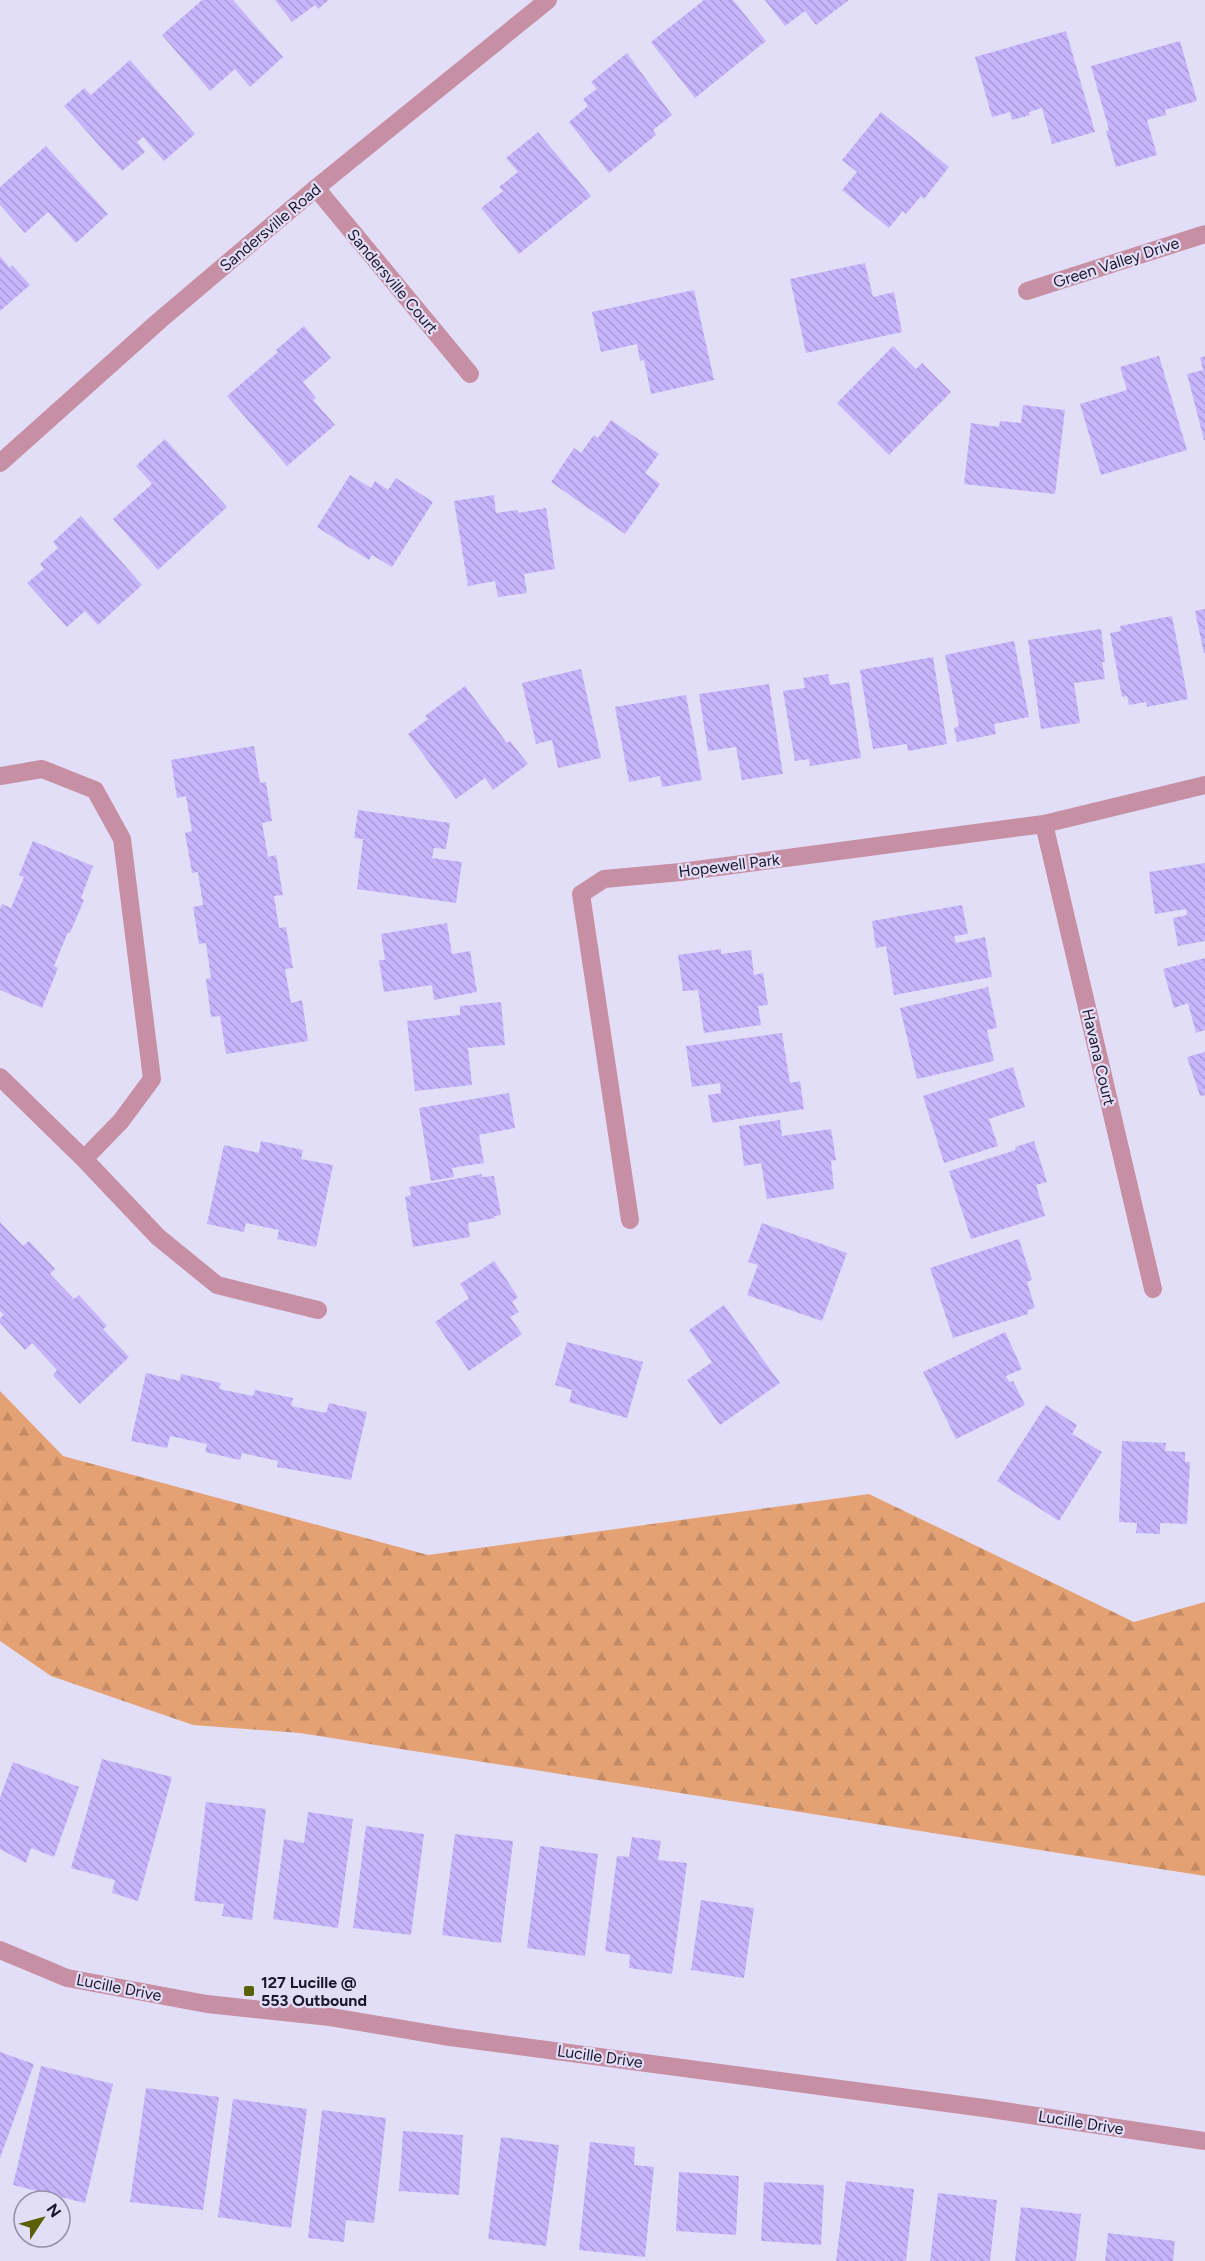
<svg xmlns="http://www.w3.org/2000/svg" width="1205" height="2261" font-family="Figtree,sans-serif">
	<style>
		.forest { fill: url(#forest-firs) }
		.building { fill: url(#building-back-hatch) }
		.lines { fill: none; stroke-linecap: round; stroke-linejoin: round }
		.minor { stroke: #c78fa3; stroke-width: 18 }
		.poi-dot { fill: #596100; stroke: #e3def7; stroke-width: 2 }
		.labels { text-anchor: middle; stroke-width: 4.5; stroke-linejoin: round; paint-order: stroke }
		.street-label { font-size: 16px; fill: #1c162c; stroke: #e3def7 }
		.poi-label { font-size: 16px; font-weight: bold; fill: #1c162c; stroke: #e3def7; text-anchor: start }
	</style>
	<defs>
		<pattern id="forest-firs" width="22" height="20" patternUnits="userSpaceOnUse" patternTransform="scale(1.5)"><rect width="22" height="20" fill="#e4a173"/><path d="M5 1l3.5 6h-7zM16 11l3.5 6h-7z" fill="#c38a64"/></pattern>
		<pattern id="building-back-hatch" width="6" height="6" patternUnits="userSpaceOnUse" patternTransform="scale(1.5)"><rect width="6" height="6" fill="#c7b5fc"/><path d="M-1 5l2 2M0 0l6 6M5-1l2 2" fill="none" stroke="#aa9bd8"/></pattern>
	</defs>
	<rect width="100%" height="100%" fill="#e3def7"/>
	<path class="forest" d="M0,1391L63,1456L428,1555L869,1494L1134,1622L1205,1602V1876L300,1733L193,1725L51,1676L0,1641Z"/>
	<path class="building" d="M202,0H233L283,57L250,87L235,69L210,91L162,35Z
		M275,0H329L318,9L315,5L292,22Z
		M704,0H733L766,41L695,98L651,42Z
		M765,0H849L816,25L805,11L785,26Z
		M1066,31L1095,132L1052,144L1042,108L1029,112L1030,115L1012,120L1010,112L992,117L975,57Z
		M1180,41L1197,101L1165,110L1166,115L1147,120L1157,155L1116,167L1106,131L1109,130L1091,66Z
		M627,53L672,115L653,130L656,135L609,173L569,122L588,106L583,99L597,89L591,82Z
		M130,60L195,134L164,161L143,137L137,142L145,152L122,171L64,106L84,88L91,95Z
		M881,112L949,167L924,199L921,196L906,214L903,211L889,228L842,190L857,172L842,160Z
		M538,132L591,196L519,254L481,208L503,191L499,187L518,172L506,158Z
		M46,146L108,214L76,243L48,212L25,233L0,205V187Z
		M0,256L10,268L12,265L30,285L0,311Z
		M865,263L873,297L894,292L902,332L806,353L790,279Z
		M694,290L714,380L651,394L644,360L640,361L637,344L601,352L592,312Z
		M304,326L331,358L303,382L316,398L313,400L335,425L287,466L227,396L278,352L276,350Z
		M893,346L916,369L922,363L951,392L889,455L837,403Z
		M1159,356L1187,450L1101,475L1080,404L1127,390L1120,367Z
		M1205,356V440H1204L1187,374L1203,370L1200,358Z
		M1023,405L1065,410L1055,494L964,484L971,423L999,427L1000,421L1021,423Z
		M611,420L659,454L645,473L660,484L625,534L551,482L574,448L581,453L594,435L598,438Z
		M165,439L227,507L158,570L113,519L152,484L136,466Z
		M350,475L371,488L375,481L388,490L396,478L433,502L392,567L372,555L369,560L317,527Z
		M494,495L496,513L518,510V513L546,508L555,569L524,574L527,593L498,597L495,581L468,586L454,501Z
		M81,516L142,585L98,625L85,611L67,627L27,583L44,569L40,564L58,548L53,542Z
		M1205,609V653L1204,654L1195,611Z
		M1172,616L1188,699L1147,707L1146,702L1129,705L1127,696L1122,697L1110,633L1121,631L1120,626Z
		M1101,629L1105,662H1102L1105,679L1074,683L1080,723L1041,729L1028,640Z
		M1014,641L1029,717L994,724L996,734L957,742L954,728L959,726L945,655Z
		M933,657L947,744L908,751L907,744L873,749L860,670Z
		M581,669L601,758L558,768L552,740L536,744L522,683Z
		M828,674L830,685L849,682L861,758L810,766L809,759L795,761L783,691L805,688L803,678Z
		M769,684L783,774L742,780L736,747L708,751L699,694Z
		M465,686L507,743L510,741L528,764L493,790L485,778L456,799L408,734L428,719L425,716Z
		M686,695L702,780L662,787L660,776L629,782L615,707Z
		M254,746L260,783L266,782L272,821L262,823L268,857L276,855L283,895L274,896L279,928L286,927L293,968L285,969L291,1003L302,1000L308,1041L226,1054L220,1016L211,1017L206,979L211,978L206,943L199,944L193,907L203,905L198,872L192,873L185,833L192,831L186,796L177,798L171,760Z
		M358,810L450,823L446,849L434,848L432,858L462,862L456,903L357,889L363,839L354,838Z
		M33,841L93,866L81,898L84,900L70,933L68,932L54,966L58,968L42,1008L0,990V909L2,904L11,908L24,877L19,875Z
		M1205,863V941L1178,946L1173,918L1187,915L1186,909L1155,914L1149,872Z
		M962,905L968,934L954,936L956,943L985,937L992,977L894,995L886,946L876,948L872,921Z
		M447,923L452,954L470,951L477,992L434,1000L432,985L384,992L379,960H385L381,934Z
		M721,949V954L751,950L754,975L763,973L768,1005L758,1006L761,1025L704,1033L698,990L683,991L678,955Z
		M1205,958V1030L1196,1033L1188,1003L1174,1008L1163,969Z
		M988,987L997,1028L987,1030L994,1061L917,1079L900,1008Z
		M501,1002L505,1045L468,1048L472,1085L415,1091L407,1021L460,1015V1006Z
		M782,1033L790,1083L800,1081L804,1109L712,1123L708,1095L721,1093L720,1083L692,1087L686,1046Z
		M1205,1052V1095L1200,1096L1187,1057Z
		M1013,1067L1025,1107L989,1119L998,1146L944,1163L923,1096Z
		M509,1093L515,1128L479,1135L484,1163L452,1168L454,1177L431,1181L419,1108Z
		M780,1120L782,1136L831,1129L836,1160L831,1161L834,1189L767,1199L761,1163L744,1166L739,1126Z
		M261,1141L303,1150L301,1159L333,1165L316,1247L277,1239L279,1230L246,1223L244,1232L207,1224L224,1145L259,1153Z
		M1034,1141L1047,1182L1036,1185L1045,1216L971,1239L949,1171L1016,1150L1015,1147Z
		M482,1174V1177L494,1176L501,1215L494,1216L495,1218L468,1223L470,1237L413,1247L405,1197L411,1195L409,1187Z
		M0,1222L23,1246L29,1241L55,1269L50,1274L74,1299L79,1295L107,1326L103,1329L129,1357L80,1404L53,1375L57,1370L32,1343L25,1350L0,1323V1318L4,1315L0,1311Z
		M762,1223L847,1253L822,1321L747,1295L758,1265L748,1262Z
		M1019,1239L1032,1280L1027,1282L1035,1308L1028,1310V1314L953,1338L930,1268Z
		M494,1261L518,1297L512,1302L519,1312L510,1317L522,1334L469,1371L435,1322L469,1298L460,1284Z
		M724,1305L780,1383L720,1425L687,1380L712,1362L689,1330Z
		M1005,1332L1022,1369L1006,1376L1009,1382L1013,1381L1025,1405L956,1439L923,1372Z
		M567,1342L643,1362L627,1418L569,1402L572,1390L555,1385Z
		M146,1373L180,1381L181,1374L221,1383L219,1389L253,1396L255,1390L293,1398L291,1406L326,1413L329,1403L367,1412L351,1480L277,1467L278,1461L242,1453L240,1460L205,1452L207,1444L170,1436L167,1448L131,1441Z
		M1046,1405L1077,1425L1072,1434L1102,1452L1059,1521L997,1481Z
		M1122,1441L1166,1443L1165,1451L1185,1452V1462H1190L1187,1524L1160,1523V1534L1136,1533L1137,1523L1119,1522Z
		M102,1759L172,1777L138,1901L112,1893L115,1880L71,1868Z
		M13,1762L79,1787L54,1857L31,1848L26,1863L0,1849V1798Z
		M206,1802L266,1809L252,1920L222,1916L224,1904L194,1901Z
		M308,1812L353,1819L338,1928L273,1919L284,1839L304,1843Z
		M366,1826L424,1834L411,1935L353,1928Z
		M455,1834L513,1841L501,1943L442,1935Z
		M632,1837L661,1841L658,1860L687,1863L672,1974L629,1968L630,1955L605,1951L617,1856L629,1857Z
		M540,1846L598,1854L585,1956L527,1948Z
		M701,1900L754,1908L744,1978L691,1970Z
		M0,2052L34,2064L0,2158Z
		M41,2066L113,2084L85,2203L13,2185Z
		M146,2088L219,2097L203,2210L130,2202Z
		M233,2099L307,2109L291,2228L218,2217Z
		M322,2110L386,2118L374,2223L346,2220L344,2242L308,2238Z
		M403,2131L463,2135L459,2195L399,2191Z
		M501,2137L559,2145L546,2246L488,2239Z
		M590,2142L635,2147L634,2165L654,2167L645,2257L579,2250Z
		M679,2172L739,2176L736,2235L676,2231Z
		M846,2181L914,2189L906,2261H836Z
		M764,2182L824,2185L821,2245L761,2241Z
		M938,2193L997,2200L990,2261H930Z
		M1021,2207L1081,2214L1076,2261H1015Z
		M1108,2233L1175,2241L1173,2261H1105Z"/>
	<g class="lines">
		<path class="minor" d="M316,188L470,374
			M1027,291L1205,234
			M0,463L159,321L316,188L548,0
			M0,776L42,769L95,790L122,839L152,1079L121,1121L84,1159L0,1077
			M1044,824L1153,1289
			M84,1159L158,1237L217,1285L318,1310
			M630,1220L581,894L604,879L681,872L1044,824L1205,785
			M0,1950L67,1978L207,2004L330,2017L450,2037L984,2108L1205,2141"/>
	</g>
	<rect class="poi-dot" x="243" y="1985" width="12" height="12" rx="3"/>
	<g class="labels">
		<g class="street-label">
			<text transform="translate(270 227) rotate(-40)" y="6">Sandersville Road</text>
			<text transform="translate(1116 262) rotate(-18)" y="6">Green Valley Drive</text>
			<text transform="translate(393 281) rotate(50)" y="6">Sandersville Court</text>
			<text transform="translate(729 865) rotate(-7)" y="6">Hopewell Park</text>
			<text transform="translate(1099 1057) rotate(77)" y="6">Havana Court</text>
			<text transform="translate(119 1987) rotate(11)" y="6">Lucille Drive</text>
			<text transform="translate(600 2056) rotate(8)" y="6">Lucille Drive</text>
			<text transform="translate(1081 2122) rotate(9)" y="6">Lucille Drive</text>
		</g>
		<g class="poi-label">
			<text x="261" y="1988">127 Lucille @<tspan x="261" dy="18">553 Outbound</tspan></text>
		</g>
	</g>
	<g transform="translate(42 2219) rotate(54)"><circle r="28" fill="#e3def7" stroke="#938ea6" stroke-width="1.5"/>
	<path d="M0-4.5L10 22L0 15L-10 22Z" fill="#596100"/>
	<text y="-9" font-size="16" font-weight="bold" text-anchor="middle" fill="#1c162c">N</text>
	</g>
</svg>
